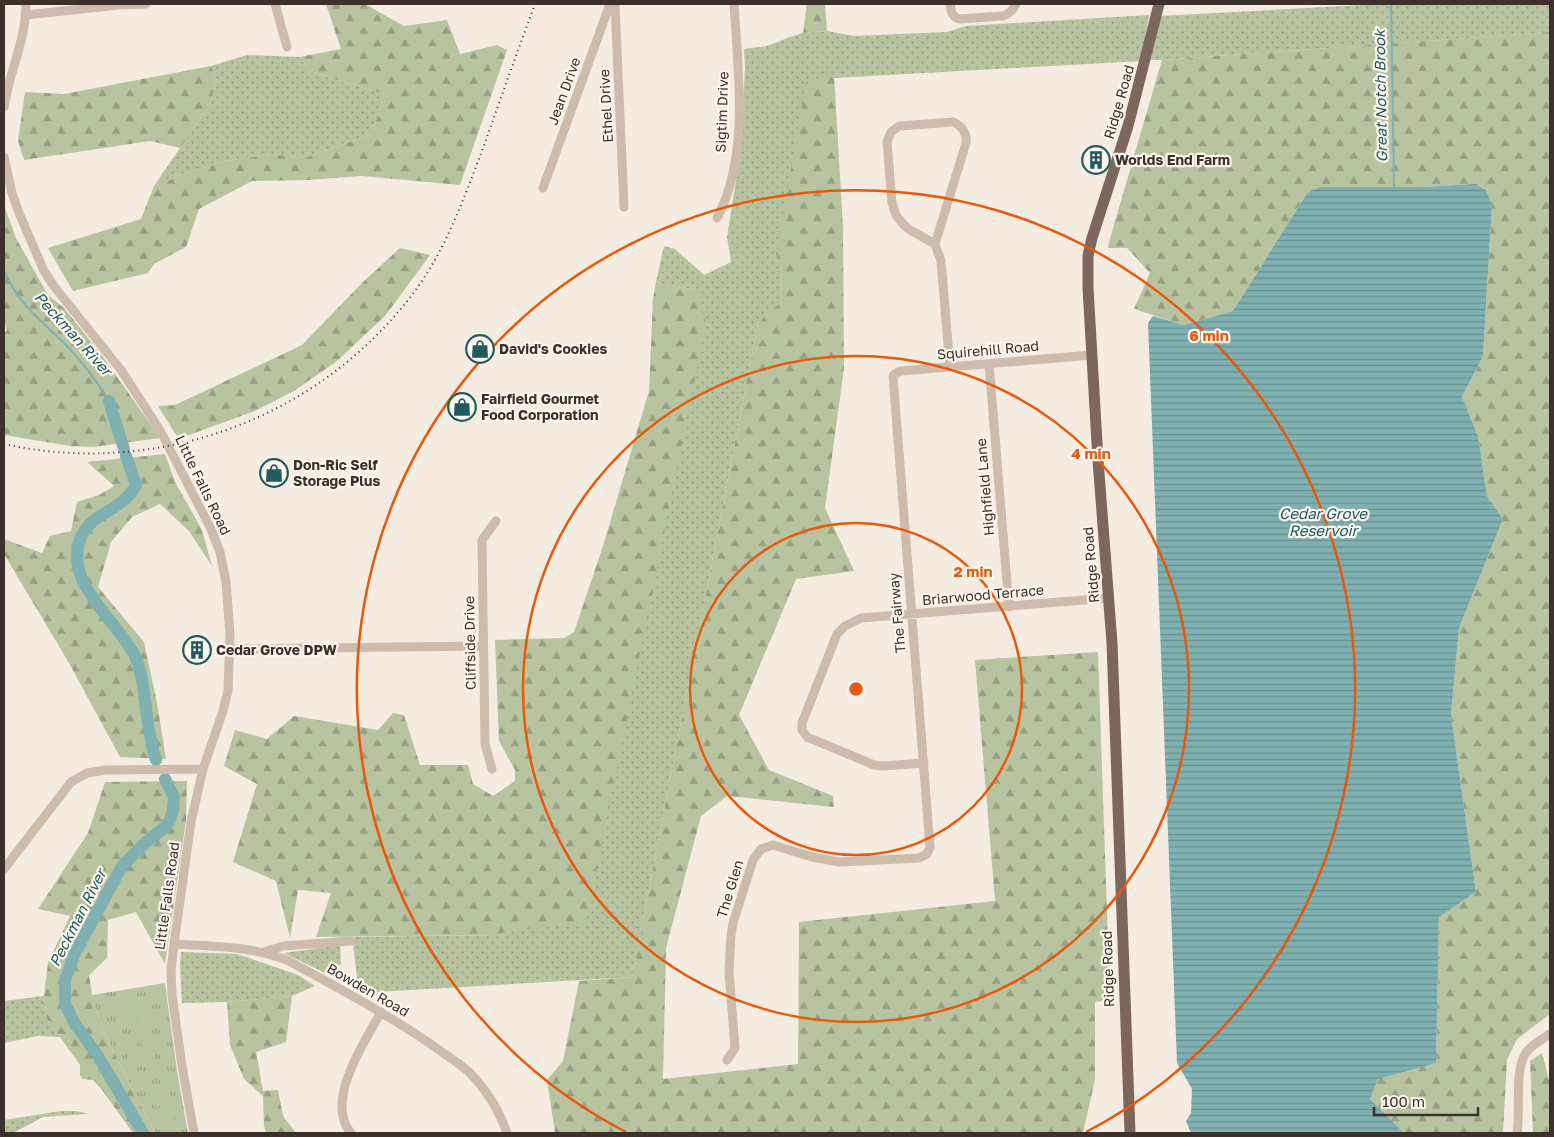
<svg xmlns="http://www.w3.org/2000/svg" width="1554" height="1137" font-family="'Golos Text',sans-serif">
	<style>
		.grass { fill: url(#grass-dots) }
		.forest { fill: url(#forest-firs) }
		.park { fill: url(#park-tufts) }
		.pitch { fill: #b8c4a0 }
		.water { fill: url(#water-rules) }
		.lines { fill: none; stroke-linecap: round; stroke-linejoin: round }
		.stream { stroke: #7fb0b2; stroke-width: 2 }
		.river { stroke: #7fb0b2; stroke-width: 12 }
		.minor { stroke: #cdbbac; stroke-width: 9 }
		.major { stroke: #7d675c; stroke-width: 11 }
		.rail { stroke: #3b302b; stroke-width: 2; stroke-dasharray: 1 4; stroke-linecap: butt }
		.ring { fill: none; stroke: #e8590c; stroke-width: 2.5 }
		.labels { text-anchor: middle; stroke-width: 4.5; stroke-linejoin: round; paint-order: stroke }
		.street-label { font-size: 14px; fill: #3b302b; stroke: #fbf5ee }
		.poi-label { font-size: 14px; font-weight: bold; fill: #3b302b; stroke: #fbf5ee; text-anchor: start }
		.water-label { font-size: 15px; font-style: italic; fill: #1f5a5e; stroke: #fbf5ee }
		.centre { fill: #e8590c; stroke: #fbf5ee; stroke-width: 2.5 }
		.ring-label { font-size: 15px; text-anchor: middle; font-weight: bold; fill: #e8590c; stroke: #fbf5ee; stroke-width: 4.5; stroke-linejoin: round; paint-order: stroke }
	</style>
	<defs>
		<pattern id="grass-dots" width="8" height="8" patternUnits="userSpaceOnUse" patternTransform="scale(1.25)"><rect width="8" height="8" fill="#b8c4a0"/><path d="M2 2h.1M6 6h.1" fill="none" stroke="#97a083" stroke-width="1.8" stroke-linecap="round"/></pattern>
		<pattern id="forest-firs" width="22" height="20" patternUnits="userSpaceOnUse" patternTransform="scale(1.25)"><rect width="22" height="20" fill="#b8c4a0"/><path d="M5 1l3.5 6h-7zM16 11l3.5 6h-7z" fill="#97a083"/></pattern>
		<pattern id="park-tufts" width="24" height="20" patternUnits="userSpaceOnUse" patternTransform="scale(1.25)"><rect width="24" height="20" fill="#b8c4a0"/><path d="M3 7l-1-3M5 7V3M7 7l1-3M15 17l-1-3M17 17v-4M19 17l1-3" fill="none" stroke="#97a083"/></pattern>
		<pattern id="water-rules" width="6" height="5" patternUnits="userSpaceOnUse" patternTransform="scale(1.25)"><rect width="6" height="5" fill="#7fb0b2"/><path d="M0 2.5h6" fill="none" stroke="#699091"/></pattern>
	</defs>
	<rect width="100%" height="100%" fill="#f4ebe1"/>
	<path class="grass" d="M1382,4H1550V32L1162,60H1150L1160,16Z
		M1149,15L1141,61L834,78V74L782,264L781,302L758,323L632,977L359,993L352,937L497,935L517,930L696,290L656,282L664,246L675,249L704,275L731,262L727,237L740,155L745,68L744,49L767,46L790,37L803,33L827,31L854,36L947,32L966,26Z
		M247,55L299,57L311,72L384,94L372,134L305,158L272,154L225,161L186,173L154,186L180,148L210,105L217,80L211,66Z
		M340,945L341,964L327,974L284,953Z
		M181,952L237,954L298,975L315,986L292,996L227,1002L182,1003L180,964Z
		M44,996L47,1019L60,1037L38,1036L4,1043V1001Z
		M61,1111H77L88,1114L43,1117L13,1133H4V1120Z"/>
	<path class="forest" d="M326,4H365L404,26L447,20L460,54L497,45L507,50L460,185L362,176L308,180L252,181L199,209L186,247L154,264L148,273L73,291L48,248L141,219L154,186L186,173L225,161L272,154L305,158L372,134L384,94L311,72L299,57L341,49Z
		M807,4H825L827,31L803,33Z
		M1550,32V1014L1517,1039L1507,1060L1503,1133H1402V1131L1370,1099L1378,1078L1436,1063L1439,917L1476,892L1451,715L1459,628L1503,519L1487,496L1478,436L1462,397L1483,356L1492,204L1486,190L1476,184L1420,187H1319L1307,193L1233,311L1184,325L1134,309L1150,273L1127,248H1108L1109,242L1162,60Z
		M211,66L217,80L210,105L180,148L150,141L24,160L18,141L25,92L64,94Z
		M834,74L843,227L844,368L825,508L854,571L796,579L739,715L769,770L833,796L834,807L727,796L701,816L666,948L663,1079L798,1064L799,922L995,901L975,660L1098,652L1110,1000L1095,1002V1080L1083,1133H555L547,1080L563,1061L579,981L632,977L758,323L781,302L782,264L776,254L806,82Z
		M4,205L16,238L48,295L64,308L104,358L160,438L93,447L71,446L4,435V334L7,330L4,320Z
		M400,248L430,255L385,316L337,361L294,391L255,411L189,435L177,436L158,406L175,405L302,345L362,283Z
		M656,282L696,290L706,323L586,923L517,930L497,935L316,937L331,893L298,890L290,938L276,881L233,862L257,784L224,766L235,730L267,739L294,716L378,730L393,713L404,715L420,765H468L473,784L493,796L515,781V770L499,741L495,640L564,638L574,632L603,546L649,391L653,299Z
		M165,454L175,482L202,530L212,566L189,531L160,504L132,517L111,542L98,587L144,642L157,703L166,759L120,757L69,663L4,554V539L42,553L50,536L71,531L77,502L99,495L114,486L87,462Z
		M187,781L186,820L165,964L136,912L108,920L107,958L89,975L92,995L103,1031L155,1133H133L102,1090L93,1080L82,1079L80,1075V1065L47,1019L44,996L48,963L70,916L38,909L88,833L105,782Z
		M292,996L286,1042L256,1052L263,1091L278,1090L283,1116L296,1133H266L264,1126L263,1096L244,1079L230,1045L227,1002Z
		M1542,1053L1550,1084V1133H1533L1530,1061Z"/>
	<path class="park" d="M165,983L177,1071L188,1133H155L103,1031L92,995Z"/>
	<path class="pitch" d="M146,996L150,1020L138,1022L135,997Z
		M131,998L134,1022L123,1024L120,1000Z
		M152,1033L155,1058L144,1059L140,1035Z
		M136,1036L140,1060L128,1062L125,1037Z
		M170,1091L172,1104L156,1106L154,1093Z
		M172,1105L177,1131L161,1133L157,1108Z"/>
	<path class="water" d="M1476,184L1486,190L1492,204L1483,356L1462,397L1478,436L1487,496L1503,519L1459,628L1451,715L1476,892L1439,917L1436,1063L1378,1079L1370,1099L1402,1131V1133H1191L1186,1121L1191,1113L1192,1089L1177,1063L1148,323L1153,316L1184,325L1233,311L1307,193L1319,187H1420Z"/>
	<g class="lines">
		<path class="stream" d="M1391,4L1394,187
			M4,271C18,303 40,320 65,344C82,361 96,380 109,401"/>
		<path class="river" d="M109,401L124,449
			M126,456L136,485C134,489 132,492 129,495C115,512 91,514 81,537C62,582 117,620 135,656C141,668 142,680 144,693C147,715 149,739 156,760
			M143,1133L98,1056L75,1024L65,1004V980L74,955L122,866L145,843L165,827L170,820L173,811L174,797L165,779"/>
		<path class="minor" d="M275,4L287,47
			M615,4L624,207
			M950,4C951,11 952,18 960,19L1003,16C1010,14 1013,10 1016,4
			M26,15L118,5L146,4
			M4,107C6,97 8,86 11,76C18,52 26,29 26,4
			M4,157L12,193L19,213L44,271L53,285L121,370L161,432L211,529L220,552L226,582L230,634L228,691L223,711L203,769L191,822L174,944L171,971L172,995L182,1066L194,1133
			M543,188L610,4
			M717,218C750,156 738,71 734,4
			M935,244L966,143C967,133 962,126 953,122L899,126L891,132L887,142L892,203L896,215L903,224L910,230L935,244L941,261L950,367
			M989,364L1009,607
			M230,649L483,646
			M924,763L882,766L874,765L807,737L802,730V723L837,634L845,626L861,618L1109,598
			M492,769L485,744L482,540L496,521
			M4,869L71,782L87,773L105,770L203,769
			M174,944C212,946 250,946 287,960C336,987 386,1013 432,1045C444,1054 458,1062 469,1072C486,1089 499,1110 507,1133
			M264,952L283,946L351,941
			M727,1060L735,1048L729,971L731,935L733,923L753,860L761,849L773,845L812,857L839,862L919,858L927,854L930,847L893,376L896,373L901,371L1092,355
			M351,1133C347,1128 344,1122 343,1116C336,1085 366,1039 381,1012
			M1517,1133C1521,1110 1513,1067 1528,1050C1534,1043 1543,1039 1550,1034"/>
		<path class="major" d="M1130,1133L1112,643L1098,460L1088,288V256L1092,238L1128,126L1159,4"/>
		<path class="rail" d="M4,444C162,479 329,415 422,281C450,239 467,190 485,143C501,97 518,50 535,4"/>
	</g>
	<g class="ring">
		<circle cx="856" cy="689" r="166"/>
		<circle cx="856" cy="689" r="333"/>
		<path d="M626 1132A499 499 0 1 1 1086 1132"/>
	</g>
	<defs>
		<symbol id="building-ring" viewBox="-11 -11 22 22"><circle r="9.5" fill="#fbf5ee" stroke="#1f5a5e" stroke-width="1.5"/><path d="M-4-6H4V6H1V3H-1V6H-4ZM-2.5-4.3h1.7v1.8h-1.7ZM.8-4.3h1.7v1.8H.8ZM-2.5-1h1.7V.8h-1.7ZM.8-1h1.7V.8H.8Z" fill="#1f5a5e"/></symbol>
		<symbol id="shop-ring" viewBox="-11 -11 22 22"><circle r="9.5" fill="#fbf5ee" stroke="#1f5a5e" stroke-width="1.5"/><path d="M-5-2.5h2.3a2.7 3.5 0 0 1 5.4 0H5L5.5 6h-11ZM-1.5-2.5h3a1.5 2.3 0 0 0-3 0Z" fill="#1f5a5e"/></symbol>
	</defs>
	<g fill-rule="evenodd">
		<use href="#building-ring" x="1080" y="144" width="32" height="32"/>
		<use href="#shop-ring" x="464" y="333" width="32" height="32"/>
		<use href="#shop-ring" x="446" y="391" width="32" height="32"/>
		<use href="#shop-ring" x="258" y="457" width="32" height="32"/>
		<use href="#building-ring" x="181" y="634" width="32" height="32"/>
	</g>
	<g class="labels">
		<g class="street-label">
			<text transform="translate(564 91) rotate(-70)" y="5">Jean Drive</text>
			<text transform="translate(1119 102) rotate(-74)" y="5">Ridge Road</text>
			<text transform="translate(606 106) rotate(-93)" y="5">Ethel Drive</text>
			<text transform="translate(722 112) rotate(-88)" y="5">Sigtim Drive</text>
			<text transform="translate(988 350) rotate(-5)" y="5">Squirehill Road</text>
			<text transform="translate(203 485) rotate(64)" y="5">Little Falls Road</text>
			<text transform="translate(985 487) rotate(-95)" y="5">Highfield Lane</text>
			<text transform="translate(1091 565) rotate(-95)" y="5">Ridge Road</text>
			<text transform="translate(983 595) rotate(-5)" y="5">Briarwood Terrace</text>
			<text transform="translate(897 613) rotate(-95)" y="5">The Fairway</text>
			<text transform="translate(470 643) rotate(-91)" y="5">Cliffside Drive</text>
			<text transform="translate(730 889) rotate(-73)" y="5">The Glen</text>
			<text transform="translate(167 896) rotate(-82)" y="5">Little Falls Road</text>
			<text transform="translate(1108 969) rotate(-92)" y="5">Ridge Road</text>
			<text transform="translate(368 990) rotate(30)" y="5">Bowden Road</text>
		</g>
		<g class="poi-label">
			<text x="1115" y="165">Worlds End Farm</text>
			<text x="499" y="354">David's Cookies</text>
			<text x="481" y="404">Fairfield Gourmet<tspan x="481" dy="16">Food Corporation</tspan></text>
			<text x="293" y="470">Don-Ric Self<tspan x="293" dy="16">Storage Plus</tspan></text>
			<text x="216" y="655">Cedar Grove DPW</text>
		</g>
		<g class="water-label">
			<text transform="translate(1381 96) rotate(-91)" y="5">Great Notch Brook</text>
			<text transform="translate(73 334) rotate(48)" y="5">Peckman River</text>
			<text x="1323" y="519">Cedar Grove<tspan x="1323" dy="17">Reservoir</tspan></text>
			<text transform="translate(78 918) rotate(-63)" y="5">Peckman River</text>
		</g>
	</g>
	<circle cx="856" cy="689" r="8" class="centre"/>
	<g class="ring-label">
		<text x="1209" y="341">6 min</text>
		<text x="1091" y="459">4 min</text>
		<text x="973" y="577">2 min</text>
	</g>
	<rect width="1554" height="1137" fill="none" stroke="#3b302b" stroke-width="10"/>
	<path d="M1374 1107v8h104v-8" fill="none" stroke="#3b302b" stroke-width="2.5"/>
	<text x="1382" y="1107" font-size="15" fill="#3b302b" stroke="#fbf5ee" stroke-width="4" paint-order="stroke">100 m</text>
</svg>
